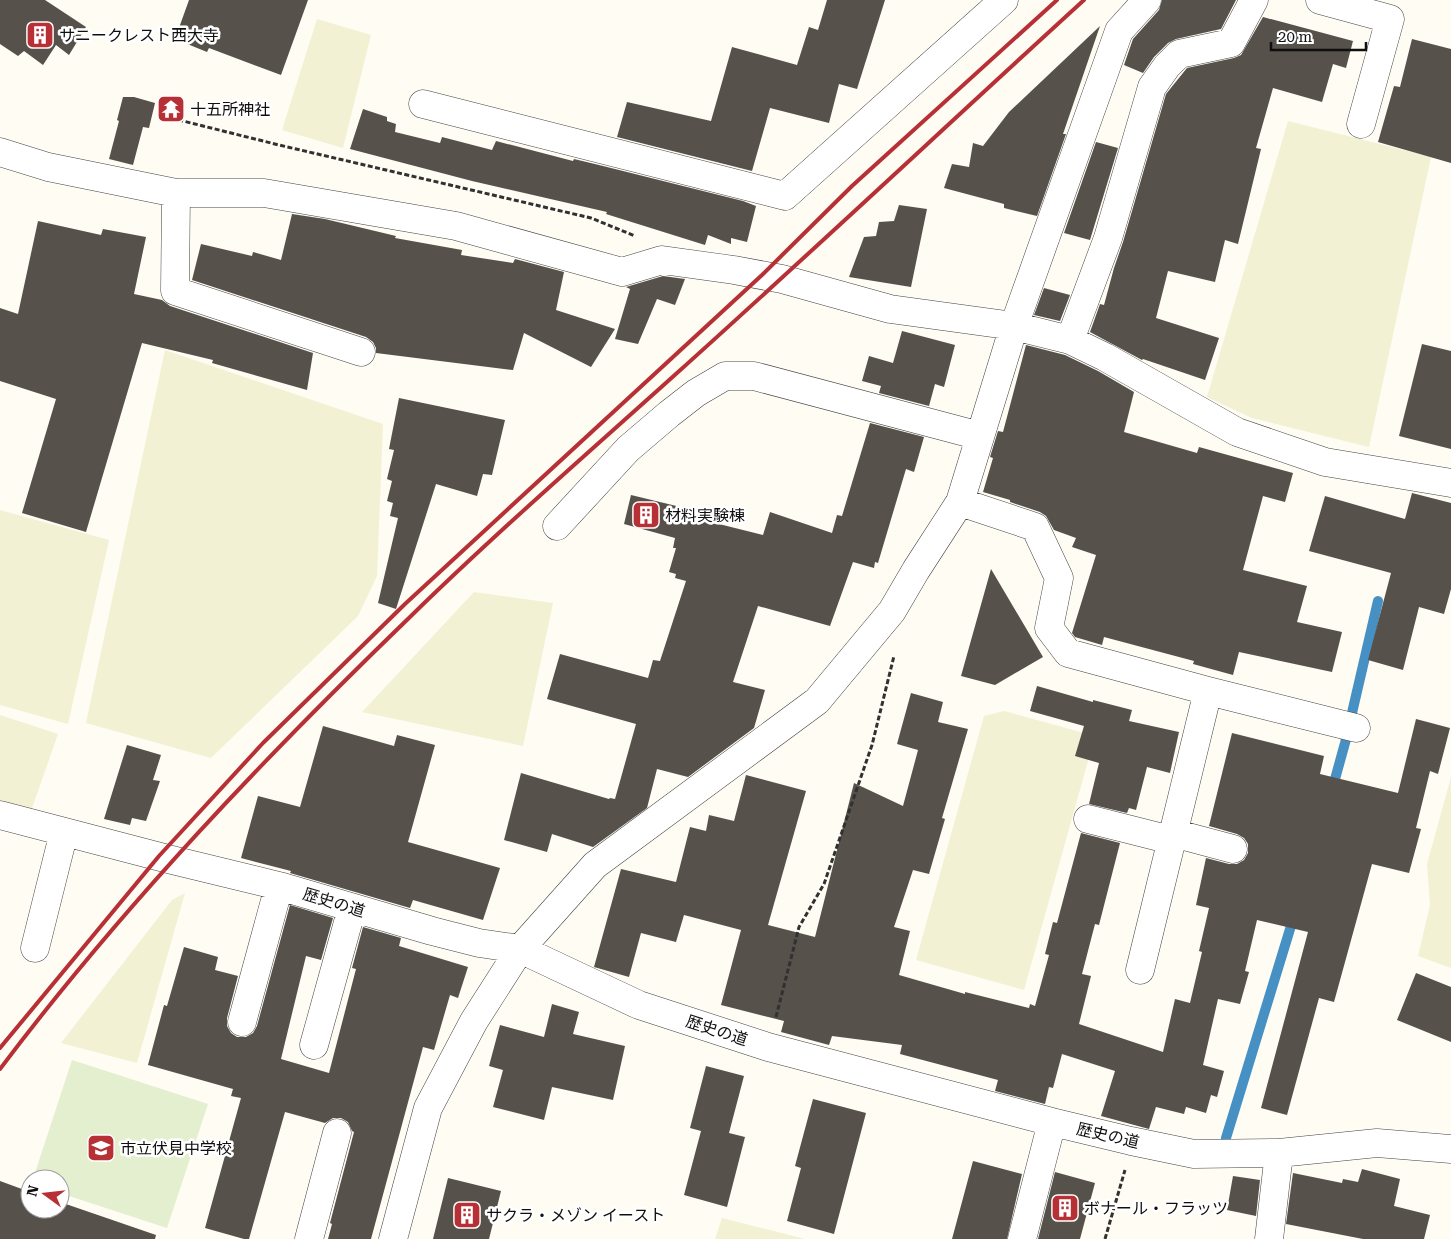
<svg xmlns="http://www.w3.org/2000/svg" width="1451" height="1239" font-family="'Roboto Serif','Noto Sans JP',serif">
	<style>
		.farmland { fill: #f3f1d4 }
		.pitch { fill: #e3efcf }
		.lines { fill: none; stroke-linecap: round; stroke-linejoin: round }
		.stream { stroke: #4690c4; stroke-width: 10 }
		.building { fill: #57514c }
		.minor-casing { stroke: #424242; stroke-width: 29 }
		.path { stroke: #313131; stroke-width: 3; stroke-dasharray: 5 2.5; stroke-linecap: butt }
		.minor { stroke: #fff; stroke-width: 28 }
		.rail { stroke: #b63035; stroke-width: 4 }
		.labels { text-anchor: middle; stroke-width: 5; stroke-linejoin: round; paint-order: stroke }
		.poi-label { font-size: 16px; fill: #0f0f0f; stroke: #fff; text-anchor: start }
		.street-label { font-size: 16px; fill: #0f0f0f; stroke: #fff }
	</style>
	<rect width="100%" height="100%" fill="#fefcf3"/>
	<path class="farmland" d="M317,19L371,35L343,148L282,130Z
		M1288,121L1431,157L1369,447L1252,418L1207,397Z
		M165,350L383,424L377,576L358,616L211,758L86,723Z
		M0,510L109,540L68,724L0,705Z
		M474,592L553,603L523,746L362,712Z
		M1004,711L1095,736L1024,990L916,960L984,716Z
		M0,715L58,734L31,811L0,803Z
		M1451,777V968L1418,956L1430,905L1427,864Z
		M185,893L137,1063L61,1043L172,900Z
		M722,1218L805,1239H715Z"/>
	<path class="pitch" d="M72,1060L208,1104L167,1228L60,1193V1179H33Z"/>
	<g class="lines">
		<path class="stream" d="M1332,790L1345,743L1378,601
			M1226,1138L1294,916"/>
	</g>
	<path class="building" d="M0,0H45L86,27L69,55L56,45L43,65L24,51L18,56L0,44Z
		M189,0H308L281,75L209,48L207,52L175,39Z
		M827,0H885L857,89L839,84L829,123L770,108L752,171L617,137L627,102L711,121L732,47L797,65L809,27L818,30Z
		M1162,0H1236L1221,29L1176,39L1168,43L1154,57L1143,73L1124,65L1133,39L1159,10Z
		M1263,17L1353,41L1346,68L1333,64L1322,102L1273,88L1256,148L1261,149L1238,244L1225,240L1215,282L1168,271L1156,318L1219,338L1205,380L1143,359L1142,360L1090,332L1100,304L1104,305L1114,268L1123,242L1166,94L1187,68L1234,58L1241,55Z
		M1100,26L1063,134H1066L1037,216L1004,208V204L944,188L952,164L969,167L973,143L983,146L1009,112Z
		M1412,39L1451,49V163L1378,142L1394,86L1400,87Z
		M123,97H134L155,103L149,128L143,127L133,165L109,159L119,121L117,120Z
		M363,109L387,117V121L396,124L395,132L440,143L442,137L492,150L496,141L573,161L574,159L599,165L743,201L756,206L747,242L731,238V244L708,235L705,245L606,214L607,212L472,181L350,149Z
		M1096,142L1118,148L1090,240L1064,233Z
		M899,205L927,209L911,287L849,277L864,237L876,236L879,222L894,221Z
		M292,214L325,219L396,236L395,238L462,250L461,255L513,263L515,259L564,272L556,310L615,329L591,367L524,333L513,370L376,353V348L373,342L366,337L192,280L201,244L252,256L253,252L281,260Z
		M38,221L101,235L103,229L146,237L134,294L162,300L170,306L313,353L307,390L212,363L213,360L142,343L86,532L22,513L56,399L0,381V308L18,314Z
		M663,276L685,279L675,305L657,299L638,344L615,339L630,289L626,287Z
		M1044,288L1070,295L1060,321L1034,315Z
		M902,331L955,345L944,387L935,384L929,406L879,393L881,386L862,381L869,356L893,363Z
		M1422,344L1451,351V449L1399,436Z
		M1026,345L1065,355L1098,371L1134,392L1124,432L1197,453L1199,447L1293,473L1285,502L1263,496L1243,570L1307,586L1297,622L1342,632L1332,672L1239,652L1233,675L1193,664L1194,661L1104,637L1102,645L1075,637L1072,633L1096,555L1072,547L1076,538L1054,530L1046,516L1040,512L1010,502V500L983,492L993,458L990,457L998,431L1003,432Z
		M399,398L505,420L492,475L483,474L477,496L436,484L396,609L378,603L398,518L390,516L393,503L387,501L392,481L387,479L394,450L389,449Z
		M870,423L924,437L914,472L906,469L878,563L875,562L874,568L853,562L830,626L758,606L733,682L765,690L754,728L688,777L657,769L647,808L593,847L552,834L547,852L504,840L521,773L609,799L610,798L615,799L636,724L547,699L560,654L648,678L653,660L660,661L686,581L675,578L676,574L669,572L676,548H673L675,538L624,524L631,495L693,510L691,517L763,535L770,512L832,533L837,515L842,516Z
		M1412,493L1451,503V589L1444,614L1419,607L1403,670L1368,660L1391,573L1309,551L1325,496L1405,519Z
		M991,569L1043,657L995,685L961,676Z
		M1037,686L1093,702V700L1132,710L1129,721L1179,732L1170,773L1147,767L1136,810L1129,808L1127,813L1089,804L1099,763L1075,756L1084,726L1030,711Z
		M911,693L943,702L938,722L968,729L942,818L945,819L929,874L913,870L894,927L910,931L899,975L965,994V992L1029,1008L1030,1004L1035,1006L1049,955L1045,954L1053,922L1057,923L1081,833L1120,843L1099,925L1095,924L1082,974L1091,976L1079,1024L1163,1052L1175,999L1190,1003L1202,952L1199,951L1209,908L1196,905L1206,858L1229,864H1237L1244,860L1248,853V844L1244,838L1237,834L1209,826L1232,733L1324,756L1320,774L1398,793L1416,719L1450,728L1438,774L1430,771L1416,828L1421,829L1409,873L1372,864L1334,1002L1319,998L1287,1115L1261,1108L1308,932L1257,920L1245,971L1249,972L1240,1004L1218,999L1203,1065L1224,1071L1217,1097L1211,1095L1206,1113L1186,1107L1184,1114L1156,1107L1149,1129L1101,1116L1115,1071L1062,1054L1053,1088L1049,1087L1045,1104L995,1091L998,1080L900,1054L902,1045L832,1036L829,1045L781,1032L784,1021L721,1005L741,930L684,915L676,942L641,933L629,977L594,967L621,869L676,882L690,827L706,831L709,815L734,821L746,775L806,791L768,925L815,937L854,783L903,806L918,750L897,744Z
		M323,726L394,746L397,735L435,745L408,842L500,868L483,920L413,900L410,908L290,873L291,871L241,858L258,796L300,807Z
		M127,745L161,755L153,780L160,781L146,821L132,818L130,825L104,819Z
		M290,905L333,918L321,960L306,956L281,1059L329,1073L356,969L352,968L363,927L401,938L399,946L468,967L458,998L450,995L434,1050L423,1047L371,1239H328L332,1224L330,1223L354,1132L352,1131L348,1122L341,1118H333L325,1123L285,1112L249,1239H244L205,1228L241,1098L231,1096L233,1089L148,1065L164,1005L167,1006L184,947L218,957L215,970L238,976L227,1018V1026L231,1033L237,1037H246L253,1033L257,1026Z
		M1416,973L1451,987V1042L1397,1020Z
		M552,1004L579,1012L573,1034L625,1046L613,1100L552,1087L544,1120L493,1107L503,1070L489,1066L500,1025L544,1037Z
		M706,1066L744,1076L729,1133L745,1137L727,1207L684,1195L701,1131L690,1128Z
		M813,1099L866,1113L834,1234L787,1221L801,1168L795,1166Z
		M973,1161L1022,1174L1007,1239H952Z
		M1362,1169L1400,1179L1394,1206L1430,1215L1424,1239H1363L1286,1224L1293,1173L1342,1183L1343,1179L1358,1182Z
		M1055,1172L1095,1183L1080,1239H1038Z
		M1233,1176L1260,1180L1256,1216L1227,1210Z
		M448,1178L501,1191L489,1239H433Z
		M0,1181L30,1192V1209H60V1202L156,1235L155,1239H0Z"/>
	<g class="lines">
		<defs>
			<path id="minor" d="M1320,0L1390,19L1361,124
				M423,104L785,196L1004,0
				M0,152L48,167L176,193H264L456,226L622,272L662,260L734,270L782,279L890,309L1014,326L1070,340L1105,357L1237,432L1325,462L1451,483
				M176,193L175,291L361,352
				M1070,340L1108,238L1152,87L1167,66L1179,54L1231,43L1254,0
				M960,502L1035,527L1059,578L1049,628L1068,653L1208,691L1356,728
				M557,526L628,449L669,414L696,393L725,376H754L980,436
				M0,815L172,860L279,886L432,931L479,943L520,949L639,1005L768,1047L1052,1122L1131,1141L1194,1154L1279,1153L1377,1143L1451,1149
				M1088,819L1171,840
				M1173,833L1233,849
				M35,948L64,832
				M1140,970L1208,691
				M242,1022L279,886
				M314,1045L352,908
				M309,1239L337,1133
				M393,1239L428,1108L474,1021L520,949L595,865L817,701L892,611L916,570L960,502L1014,326L1119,31L1147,0
				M1022,1239L1052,1122
				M1269,1239L1279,1153"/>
		</defs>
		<use href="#minor" class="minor-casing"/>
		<path class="path" d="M171,118L279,145L591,218L635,236
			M776,1017L799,927L824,884L872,745L894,656
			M1105,1239L1125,1170"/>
		<use href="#minor" class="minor"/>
		<path class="rail" d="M0,1048L159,856L263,743L405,604L762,275L852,186L1057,0
			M0,1069C123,906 264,758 411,616C497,532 588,453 677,373C814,250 948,124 1084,0"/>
	</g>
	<defs>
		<symbol id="building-square" viewBox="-11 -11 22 22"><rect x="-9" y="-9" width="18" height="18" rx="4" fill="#b63035" stroke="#fff"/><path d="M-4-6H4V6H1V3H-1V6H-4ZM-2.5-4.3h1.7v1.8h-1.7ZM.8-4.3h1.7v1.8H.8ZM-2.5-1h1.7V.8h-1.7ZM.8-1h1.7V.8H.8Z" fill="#fff"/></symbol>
		<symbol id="temple-square" viewBox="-11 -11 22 22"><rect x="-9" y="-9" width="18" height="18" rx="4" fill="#b63035" stroke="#fff"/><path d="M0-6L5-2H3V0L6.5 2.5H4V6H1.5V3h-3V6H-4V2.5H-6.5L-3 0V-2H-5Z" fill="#fff"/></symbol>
		<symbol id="school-square" viewBox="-11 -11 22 22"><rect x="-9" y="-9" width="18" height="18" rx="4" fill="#b63035" stroke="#fff"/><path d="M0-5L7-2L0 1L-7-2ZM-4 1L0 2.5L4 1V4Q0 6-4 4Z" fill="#fff"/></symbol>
	</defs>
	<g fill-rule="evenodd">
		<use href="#building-square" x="24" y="19" width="32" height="32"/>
		<use href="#temple-square" x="155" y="93" width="32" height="32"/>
		<use href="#building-square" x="630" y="499" width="32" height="32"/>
		<use href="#school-square" x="85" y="1132" width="32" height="32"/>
		<use href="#building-square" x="1049" y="1192" width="32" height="32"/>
		<use href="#building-square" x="451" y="1199" width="32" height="32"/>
	</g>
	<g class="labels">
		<g class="poi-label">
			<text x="59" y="41">サニークレスト西大寺</text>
			<text x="190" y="115">十五所神社</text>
			<text x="665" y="521">材料実験棟</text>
			<text x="120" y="1154">市立伏見中学校</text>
			<text x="1084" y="1214">ボナール・フラッツ</text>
			<text x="486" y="1221">サクラ・メゾン イースト</text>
		</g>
		<g class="street-label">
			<text transform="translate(334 902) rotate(17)" y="6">歴史の道</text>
			<text transform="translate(717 1030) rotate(18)" y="6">歴史の道</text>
			<text transform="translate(1108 1135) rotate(13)" y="6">歴史の道</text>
		</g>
	</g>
	<g transform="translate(45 1194) rotate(285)"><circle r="24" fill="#ffffff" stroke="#9f9f9f"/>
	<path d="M0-4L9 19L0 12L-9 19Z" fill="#b63035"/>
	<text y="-8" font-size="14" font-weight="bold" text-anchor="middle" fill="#0f0f0f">N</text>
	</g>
	<path d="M1271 42v8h95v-8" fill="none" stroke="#0f0f0f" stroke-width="2.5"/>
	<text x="1278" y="42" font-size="15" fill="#0f0f0f" stroke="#ffffff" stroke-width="4" paint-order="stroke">20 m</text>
</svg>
